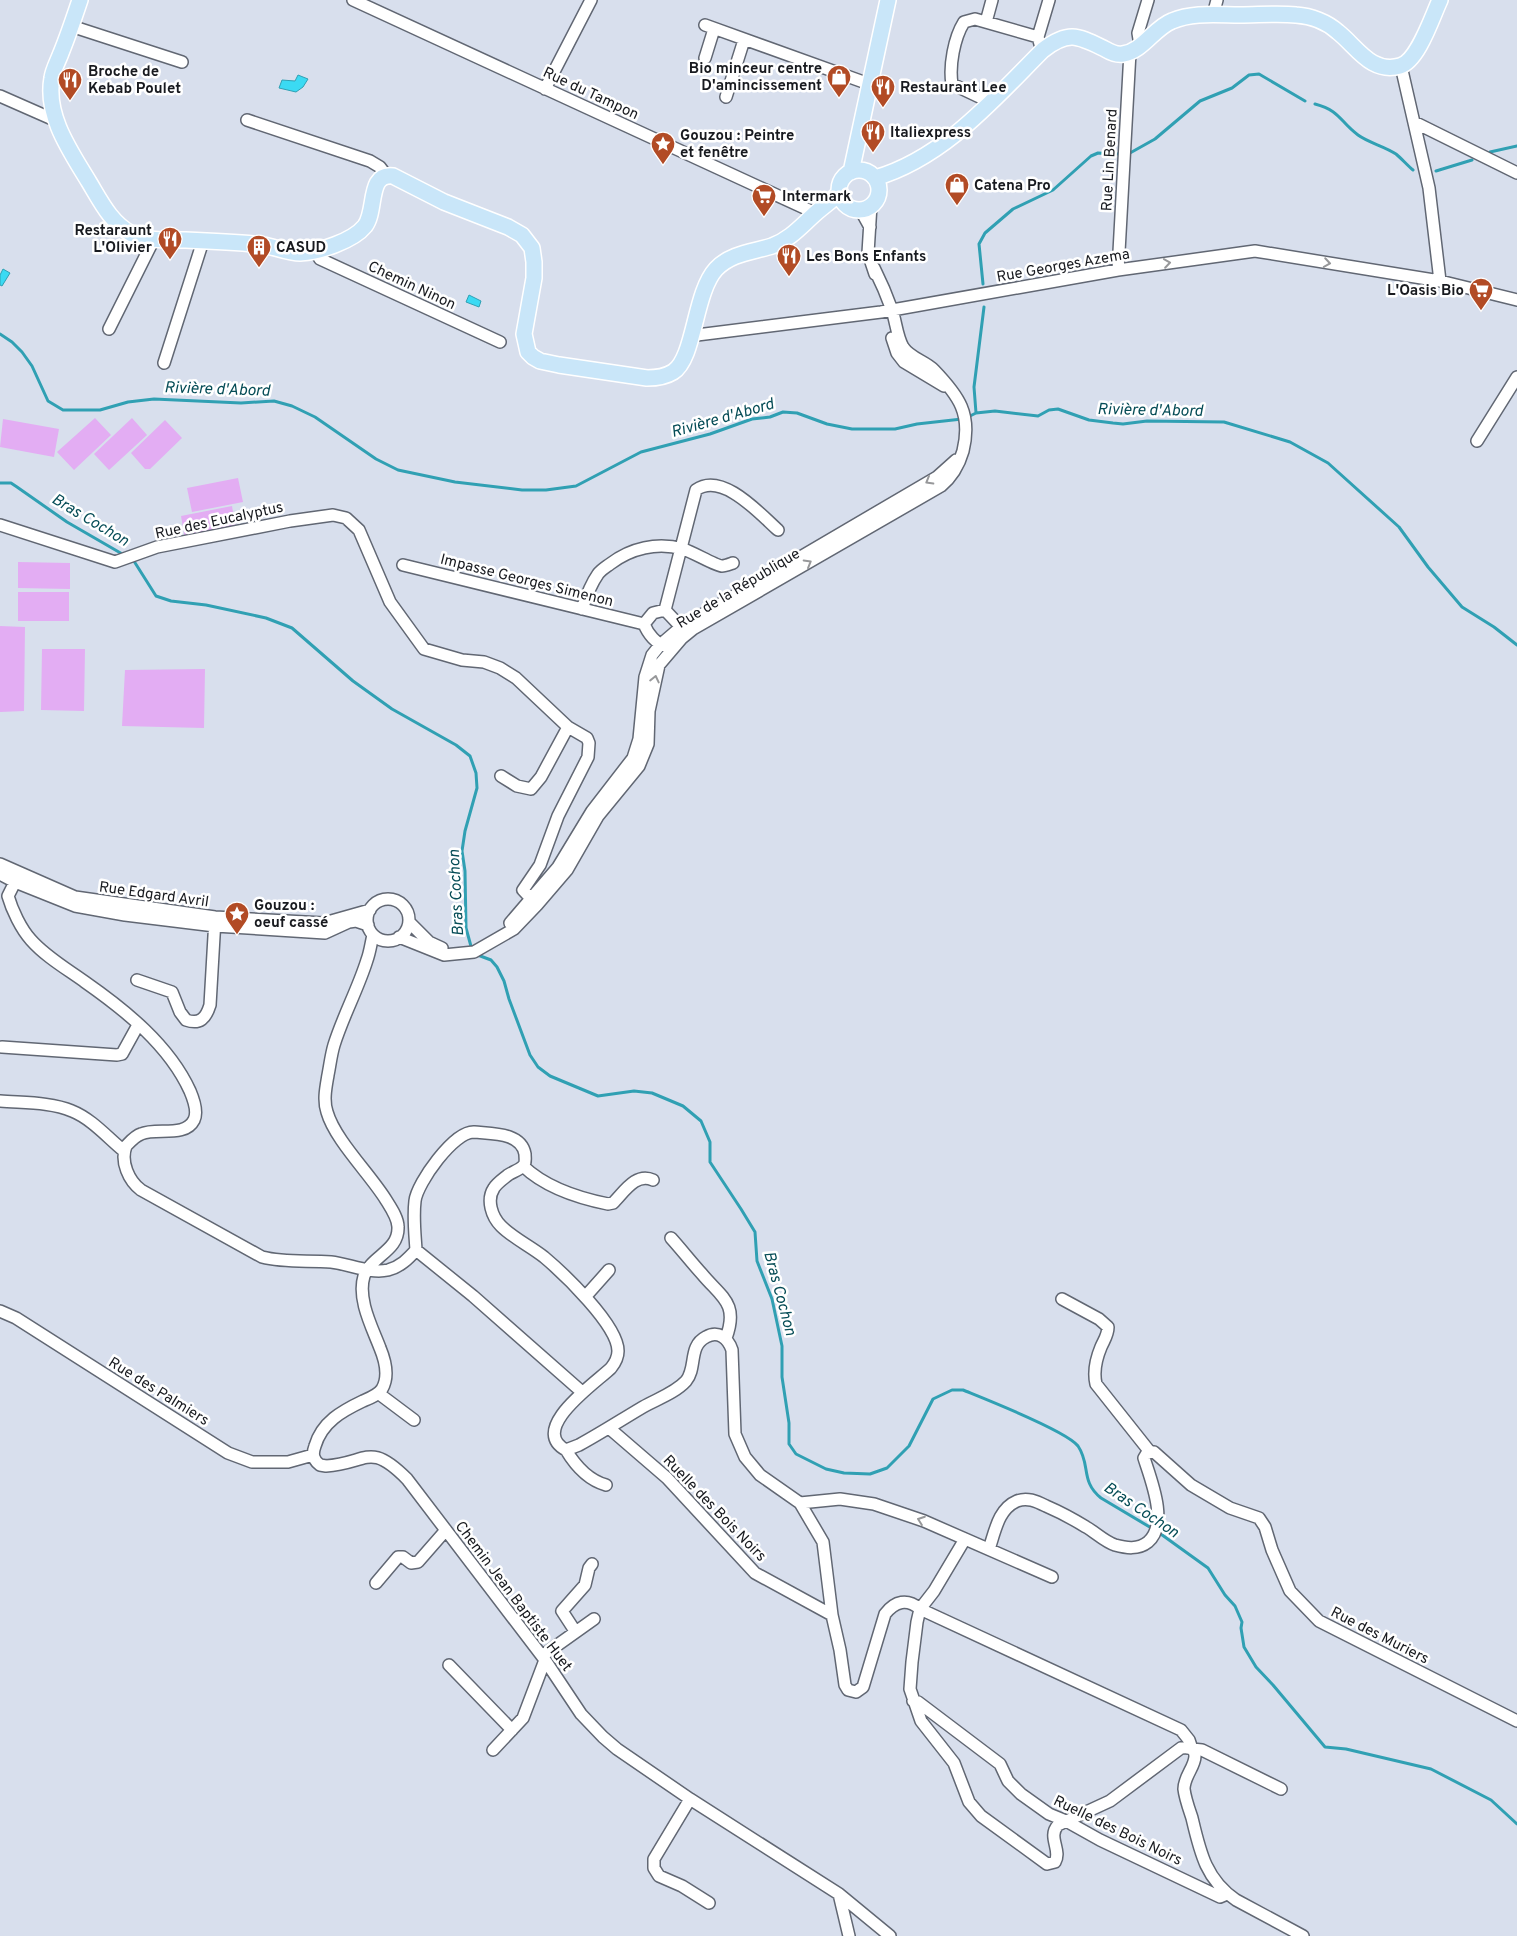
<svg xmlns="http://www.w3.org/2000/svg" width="1517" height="1936" font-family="Overpass,sans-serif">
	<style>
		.green { fill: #e3adf3 }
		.water { fill: #3bdaf3; stroke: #30a0b3 }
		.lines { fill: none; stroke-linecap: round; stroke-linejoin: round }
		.stream { stroke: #30a0b3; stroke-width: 3 }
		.minor-casing { stroke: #616773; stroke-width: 14 }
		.major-casing { stroke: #fff; stroke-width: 18 }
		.minor { stroke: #fff; stroke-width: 11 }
		.major { stroke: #c9e6f9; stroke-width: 15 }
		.oneway { stroke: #97989a }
		.labels { text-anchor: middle; stroke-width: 5; stroke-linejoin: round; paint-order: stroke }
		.poi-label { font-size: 15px; font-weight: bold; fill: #181a1f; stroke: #fff; text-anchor: start }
		.street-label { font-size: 15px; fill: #181a1f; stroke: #fff }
		.water-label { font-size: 16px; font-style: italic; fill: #054c56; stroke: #fff }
	</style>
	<rect width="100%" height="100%" fill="#d8dfed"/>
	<path class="green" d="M95,418L111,435L74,470L57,452Z
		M132,418L147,435L109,470L94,454Z
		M3,419L59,429L54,457L0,447Z
		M165,420L182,438L150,469H145L131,453Z
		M238,478L243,502L192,512L187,488Z
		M232,506L236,529L185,539L181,516Z
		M18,562L70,563V589L18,588Z
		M18,592H69V621H18Z
		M0,626L25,627L24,711L0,712Z
		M42,649H85L84,711L41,710Z
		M205,669L204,728L122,726L125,670Z"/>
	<path class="water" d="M298,75L308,79L303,87L296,92L279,88L282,80L295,81Z
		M3,269L10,273L2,286L0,285V275Z
		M469,295L481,301L479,307L466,302Z"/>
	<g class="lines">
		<path class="stream" d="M1315,104C1341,111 1339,121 1358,135C1369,143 1384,146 1396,154C1402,159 1407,165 1413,170
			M1490,152L1517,146
			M1130,153L1155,139L1200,101L1232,88L1249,75L1259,74L1305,101
			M1436,171L1472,160
			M983,284L979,244L985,233L1013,209L1053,190L1091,156L1098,153L1119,154
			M0,334L12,342L22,352L32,366L48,401L63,410H100L128,402L154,399L241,403L274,401L292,406L315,417L376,459L398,470L455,482L522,490H546L576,486L641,452L710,434L752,419L770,417L783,412L797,413L827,424L852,429H895L917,424L962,419
			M976,413L974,387L984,307
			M968,417L976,413L995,411L1038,416L1049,410L1058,409L1089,420L1113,423L1123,424L1147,421L1224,422L1290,442L1328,463L1399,527L1428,567L1462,607L1494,627L1517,645
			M0,483H11L17,487L67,522L124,555
			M132,558L156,596L171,601L206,605L266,618L292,628L353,681L392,709L456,745L470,756L476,773L477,788L465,831L462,851L465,871L466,928L472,950
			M475,954L491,960L497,967L504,981L509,999L530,1055L538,1067L550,1076L598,1096L634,1091L652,1093L683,1106L701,1121L710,1142V1162L741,1209L755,1232L757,1261L772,1299L782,1346V1377L789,1423V1444L796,1454L826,1469L844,1473L870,1474L887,1468L909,1446L933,1399L952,1390H963C985,1399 1067,1431 1078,1446C1091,1465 1080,1481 1101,1498L1153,1529
			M1158,1532L1208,1568L1225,1595L1235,1606L1242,1622L1241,1628L1244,1647L1256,1667L1273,1685L1325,1747L1346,1749L1431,1769L1491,1800L1517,1824"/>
		<defs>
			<path id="minor" d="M353,0L811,211L815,214
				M1213,15L1217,0
				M986,22L992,0
				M705,25L869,84
				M71,26L182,62
				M1040,44L1038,37L1049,0
				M1140,45L1138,33L1148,0
				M705,58L714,29
				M1401,66L1429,188L1440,281L1517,300
				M545,89L591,0
				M0,96L50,118H56
				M726,97L744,40
				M990,102L952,84C949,66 954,38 964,22L975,19L1038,37
				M247,120L370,161L380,167L386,175
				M1414,122L1517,173
				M871,205L868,253L875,274
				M860,209L870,227
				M315,251L320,259L500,342
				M1118,270L1130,52
				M109,329L154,239
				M691,334L697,335L881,312L1118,270L1255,251L1440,281
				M892,338L897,353L904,362L944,386
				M164,363L203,241
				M1477,441L1517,377
				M0,525L115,562L157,547L290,521L333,515L346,518L359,530L390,602L424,649L462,660L484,662L500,668L516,678L568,727L587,738L589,743L588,757L558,816L540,865L523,890L537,905
				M403,565L644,624
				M582,609C586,597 591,584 598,574C601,570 606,567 610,564C631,548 657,542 683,549C693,552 716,566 722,566C725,566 730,564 733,563
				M665,610L696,490C722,471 760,514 778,530
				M644,624L653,613L665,610L681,627L682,634
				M644,624C648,634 656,644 666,646
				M501,776L517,786L531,789L541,777L568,727
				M0,864L75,897L215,917L324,923L370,910
				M0,874L15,882L75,906L125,915L215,926L325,933L349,922L356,921L368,925
				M19,874L8,896C12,910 21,929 31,940C46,957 67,969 85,982C125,1010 169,1045 190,1091C193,1098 198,1112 194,1120C185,1138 156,1127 141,1134C135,1136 130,1142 126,1146C120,1162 129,1181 141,1190L262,1257C285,1263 308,1260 331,1262C349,1264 370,1274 388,1270C400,1267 408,1259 416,1250C415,1234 413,1217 415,1201C417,1183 454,1131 474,1132C491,1134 521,1132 525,1154C525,1158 526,1162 524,1165C520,1170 512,1172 508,1175C503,1179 497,1183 494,1188C486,1200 492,1217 501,1226C513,1238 530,1246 544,1257C563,1273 618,1325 618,1351C618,1357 615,1363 611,1368C597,1382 527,1429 566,1450L579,1445C601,1433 621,1420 643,1407C657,1399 675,1393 686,1381C697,1368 688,1346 706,1337C718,1330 728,1338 732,1350L735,1434L745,1457L760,1475L800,1503L823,1542L832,1615L840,1650L845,1685L848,1690L856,1692L863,1687L885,1614C895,1601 907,1598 920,1609L917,1622L912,1662L910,1689L921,1721L954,1763L969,1802L981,1816L1047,1864L1055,1862C1062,1850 1047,1837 1058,1825L1110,1801L1181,1748C1188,1747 1195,1748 1195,1756C1195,1767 1184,1776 1184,1789C1185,1798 1189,1809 1192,1818C1200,1852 1206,1880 1236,1900L1303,1936
				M367 920a21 21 0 1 1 42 0a21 21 0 1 1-42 0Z
				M409,922L429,942L442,948
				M510,923L558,867L592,811L633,758L639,739L645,677L652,655L660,645L681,627L937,477L956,460
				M373,935C371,943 370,952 367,960C358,989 343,1016 334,1045C331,1055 330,1065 328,1075C326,1087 323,1100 327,1112C335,1140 370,1174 386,1200C391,1208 398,1218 398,1227C399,1251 371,1256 364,1276C357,1299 372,1327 380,1348C385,1360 389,1377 382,1389C378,1395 370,1398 363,1401C342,1411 322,1422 315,1446C312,1454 313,1460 320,1465L326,1466C368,1463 369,1441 407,1479L545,1660L581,1714L603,1737L617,1749L690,1799L839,1894L890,1936
				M399,937L444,955L474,952L514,929L537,905L567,870L598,816L639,766L648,744L649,711L659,665L682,638L693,629L941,486C953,476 959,465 963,451C972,414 959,396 934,370C925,361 910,358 903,347C897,337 896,322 892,310C887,296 881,282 874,268
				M137,980L172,992L180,1012L186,1020C200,1025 206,1018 210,1005L215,919
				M2,1047L117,1055L122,1054L138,1025
				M0,1101C23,1103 51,1102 72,1111C92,1119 108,1138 124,1151
				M523,1166C546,1188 578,1198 608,1204L613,1203C624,1192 636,1172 653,1180
				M671,1238C681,1249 691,1262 702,1274C721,1297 739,1303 726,1338
				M416,1250L473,1296L582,1392
				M585,1297L609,1270
				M1062,1299L1099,1319L1108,1327C1108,1335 1104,1340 1101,1347C1096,1359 1093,1371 1096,1384L1150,1452
				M0,1311L16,1318L228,1453L252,1462H288L313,1455
				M378,1393L414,1420
				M609,1428L667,1478L755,1573L832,1615
				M566,1450C575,1465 588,1480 606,1485
				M800,1503L840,1499L874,1504L924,1521L1052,1577
				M965,1539L934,1591L920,1609L1181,1730L1189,1740L1192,1749L1202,1750L1281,1789
				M989,1549C995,1532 998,1509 1017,1501C1027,1497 1036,1501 1046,1506C1060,1512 1073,1519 1086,1527C1095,1532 1105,1542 1115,1545C1126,1548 1138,1550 1148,1542C1169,1524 1151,1480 1144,1458L1147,1453L1154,1452L1191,1485L1230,1508L1259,1518L1265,1527L1272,1550L1290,1591L1319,1621L1517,1721
				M376,1583L398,1557H403L411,1563L418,1562L446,1530
				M575,1631L562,1611L585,1585L589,1568L592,1564
				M542,1656L594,1619
				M449,1665L512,1730
				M913,1701L918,1702L1000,1764L1008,1781L1021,1794L1049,1814L1066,1821L1100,1840L1220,1897L1227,1894
				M493,1750L523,1718L545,1660
				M690,1799L654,1859V1868L659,1876L682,1886L709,1903
				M839,1894L849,1936"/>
			<path id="major" d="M80,0C74,18 68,36 61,53C58,61 53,70 52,78C45,116 71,152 89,182C101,202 111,223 132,234C148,241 167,240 184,240C210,241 237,242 263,245C275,247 288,253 300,253C319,252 353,241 365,226C377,210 367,173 393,176L444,202L508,227L522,235L532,248L534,262V278L524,334L528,352L533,357L540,361L559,365L647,378C656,378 665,377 673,372C695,358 694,293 716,269C731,253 753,252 772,246C791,239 802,225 817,212C825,205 833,200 840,192
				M839 190a20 20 0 1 1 40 0a20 20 0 1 1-40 0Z
				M851,172L888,0
				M875,178C944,158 994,99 1043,50C1069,30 1078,36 1105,49C1110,52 1117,55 1123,54C1143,51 1154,28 1172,21C1193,12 1218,15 1240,15C1258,15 1278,13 1296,15C1311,16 1327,22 1338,32C1357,47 1371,74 1400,66C1418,61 1432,17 1440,0"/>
		</defs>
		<use href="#minor" class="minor-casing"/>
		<use href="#major" class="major-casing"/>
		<use href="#minor" class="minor"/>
		<use href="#major" class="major"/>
	</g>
	<defs><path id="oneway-chevron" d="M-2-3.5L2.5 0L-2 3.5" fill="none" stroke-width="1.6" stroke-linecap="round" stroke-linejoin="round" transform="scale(1.25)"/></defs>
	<g class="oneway">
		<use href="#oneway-chevron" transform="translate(1167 263) rotate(-8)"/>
		<use href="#oneway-chevron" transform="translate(1327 263) rotate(9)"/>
		<use href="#oneway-chevron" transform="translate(929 481) rotate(150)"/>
		<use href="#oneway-chevron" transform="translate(808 563) rotate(-30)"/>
		<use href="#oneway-chevron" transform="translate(655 679) rotate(-77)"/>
		<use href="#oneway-chevron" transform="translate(921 1520) rotate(-160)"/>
	</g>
	<defs>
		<symbol id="shop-pin" viewBox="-11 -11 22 30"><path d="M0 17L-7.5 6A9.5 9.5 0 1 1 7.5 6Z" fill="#b24b25" stroke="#fff"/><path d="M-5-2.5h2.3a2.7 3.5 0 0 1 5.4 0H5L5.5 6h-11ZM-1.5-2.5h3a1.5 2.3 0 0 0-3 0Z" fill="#fff"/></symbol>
		<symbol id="restaurant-pin" viewBox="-11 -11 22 30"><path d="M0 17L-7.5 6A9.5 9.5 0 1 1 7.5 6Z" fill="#b24b25" stroke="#fff"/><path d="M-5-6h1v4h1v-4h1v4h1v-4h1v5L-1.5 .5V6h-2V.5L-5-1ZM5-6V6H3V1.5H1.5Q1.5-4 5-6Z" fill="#fff"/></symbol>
		<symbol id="sight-pin" viewBox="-11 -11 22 30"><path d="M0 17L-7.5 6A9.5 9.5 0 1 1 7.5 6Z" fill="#b24b25" stroke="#fff"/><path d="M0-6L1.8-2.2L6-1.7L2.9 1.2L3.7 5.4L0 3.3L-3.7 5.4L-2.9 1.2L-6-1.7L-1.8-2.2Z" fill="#fff"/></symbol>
		<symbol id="supermarket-pin" viewBox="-11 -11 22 30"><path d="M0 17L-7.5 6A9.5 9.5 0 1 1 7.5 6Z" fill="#b24b25" stroke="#fff"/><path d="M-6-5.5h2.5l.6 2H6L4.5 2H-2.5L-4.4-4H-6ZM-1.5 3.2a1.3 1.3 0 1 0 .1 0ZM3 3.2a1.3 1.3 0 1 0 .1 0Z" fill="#fff"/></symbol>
		<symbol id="building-pin" viewBox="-11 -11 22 30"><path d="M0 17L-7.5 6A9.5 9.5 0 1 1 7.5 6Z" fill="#b24b25" stroke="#fff"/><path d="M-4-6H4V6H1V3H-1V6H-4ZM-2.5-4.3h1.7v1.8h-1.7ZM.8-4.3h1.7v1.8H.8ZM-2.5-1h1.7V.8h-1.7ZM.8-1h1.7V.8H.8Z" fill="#fff"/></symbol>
	</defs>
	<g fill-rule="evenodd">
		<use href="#shop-pin" x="825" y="63" width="28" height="38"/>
		<use href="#restaurant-pin" x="56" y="66" width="28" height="38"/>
		<use href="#restaurant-pin" x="869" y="73" width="28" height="38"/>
		<use href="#restaurant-pin" x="859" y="118" width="28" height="38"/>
		<use href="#sight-pin" x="649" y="130" width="28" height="38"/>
		<use href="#shop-pin" x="943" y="171" width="28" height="38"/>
		<use href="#supermarket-pin" x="750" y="182" width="28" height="38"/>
		<use href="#restaurant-pin" x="156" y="225" width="28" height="38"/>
		<use href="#building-pin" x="245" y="233" width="28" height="38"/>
		<use href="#restaurant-pin" x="775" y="242" width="28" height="38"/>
		<use href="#supermarket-pin" x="1467" y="276" width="28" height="38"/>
		<use href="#sight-pin" x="223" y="900" width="28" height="38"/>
	</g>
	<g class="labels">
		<g class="poi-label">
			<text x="822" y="73" text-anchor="end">Bio minceur centre<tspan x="822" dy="17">D'amincissement</tspan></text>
			<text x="88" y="76">Broche de<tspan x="88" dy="17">Kebab Poulet</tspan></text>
			<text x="900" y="92">Restaurant Lee</text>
			<text x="890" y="137">Italiexpress</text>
			<text x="680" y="140">Gouzou : Peintre<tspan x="680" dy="17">et fenêtre</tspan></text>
			<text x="974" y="190">Catena Pro</text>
			<text x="782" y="201">Intermark</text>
			<text x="152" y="235" text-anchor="end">Restaraunt<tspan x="152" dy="17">L'Olivier</tspan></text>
			<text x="276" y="252">CASUD</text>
			<text x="806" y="261">Les Bons Enfants</text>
			<text x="1464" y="295" text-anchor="end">L'Oasis Bio</text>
			<text x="254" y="910">Gouzou :<tspan x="254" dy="17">oeuf cassé</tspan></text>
		</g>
		<g class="street-label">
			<text transform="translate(591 93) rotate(25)" y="5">Rue du Tampon</text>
			<text transform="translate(1109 160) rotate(-87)" y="5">Rue Lin Benard</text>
			<text transform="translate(1063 265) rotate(-10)" y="5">Rue Georges Azema</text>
			<text transform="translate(412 285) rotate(25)" y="5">Chemin Ninon</text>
			<text transform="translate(219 520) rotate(-12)" y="5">Rue des Eucalyptus</text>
			<text transform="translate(527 580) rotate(14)" y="5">Impasse Georges Simenon</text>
			<text transform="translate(738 588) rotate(-31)" y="5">Rue de la République</text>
			<text transform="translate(154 894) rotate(8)" y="5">Rue Edgard Avril</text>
			<text transform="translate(159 1391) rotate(32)" y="5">Rue des Palmiers</text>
			<text transform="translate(715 1508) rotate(46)" y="5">Ruelle des Bois Noirs</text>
			<text transform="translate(514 1596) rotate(53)" y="5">Chemin Jean Baptiste Huet</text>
			<text transform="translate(1380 1635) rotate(27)" y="5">Rue des Muriers</text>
			<text transform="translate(1118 1830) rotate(26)" y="5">Ruelle des Bois Noirs</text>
		</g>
		<g class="water-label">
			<text transform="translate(217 388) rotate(2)" y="6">Rivière d'Abord</text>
			<text transform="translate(1150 409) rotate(1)" y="6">Rivière d'Abord</text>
			<text transform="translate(722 417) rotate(-16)" y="6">Rivière d'Abord</text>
			<text transform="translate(91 519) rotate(31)" y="6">Bras Cochon</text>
			<text transform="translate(455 893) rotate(-93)" y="6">Bras Cochon</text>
			<text transform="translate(781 1293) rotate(75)" y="6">Bras Cochon</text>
			<text transform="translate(1142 1509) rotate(34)" y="6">Bras Cochon</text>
		</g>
	</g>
</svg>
